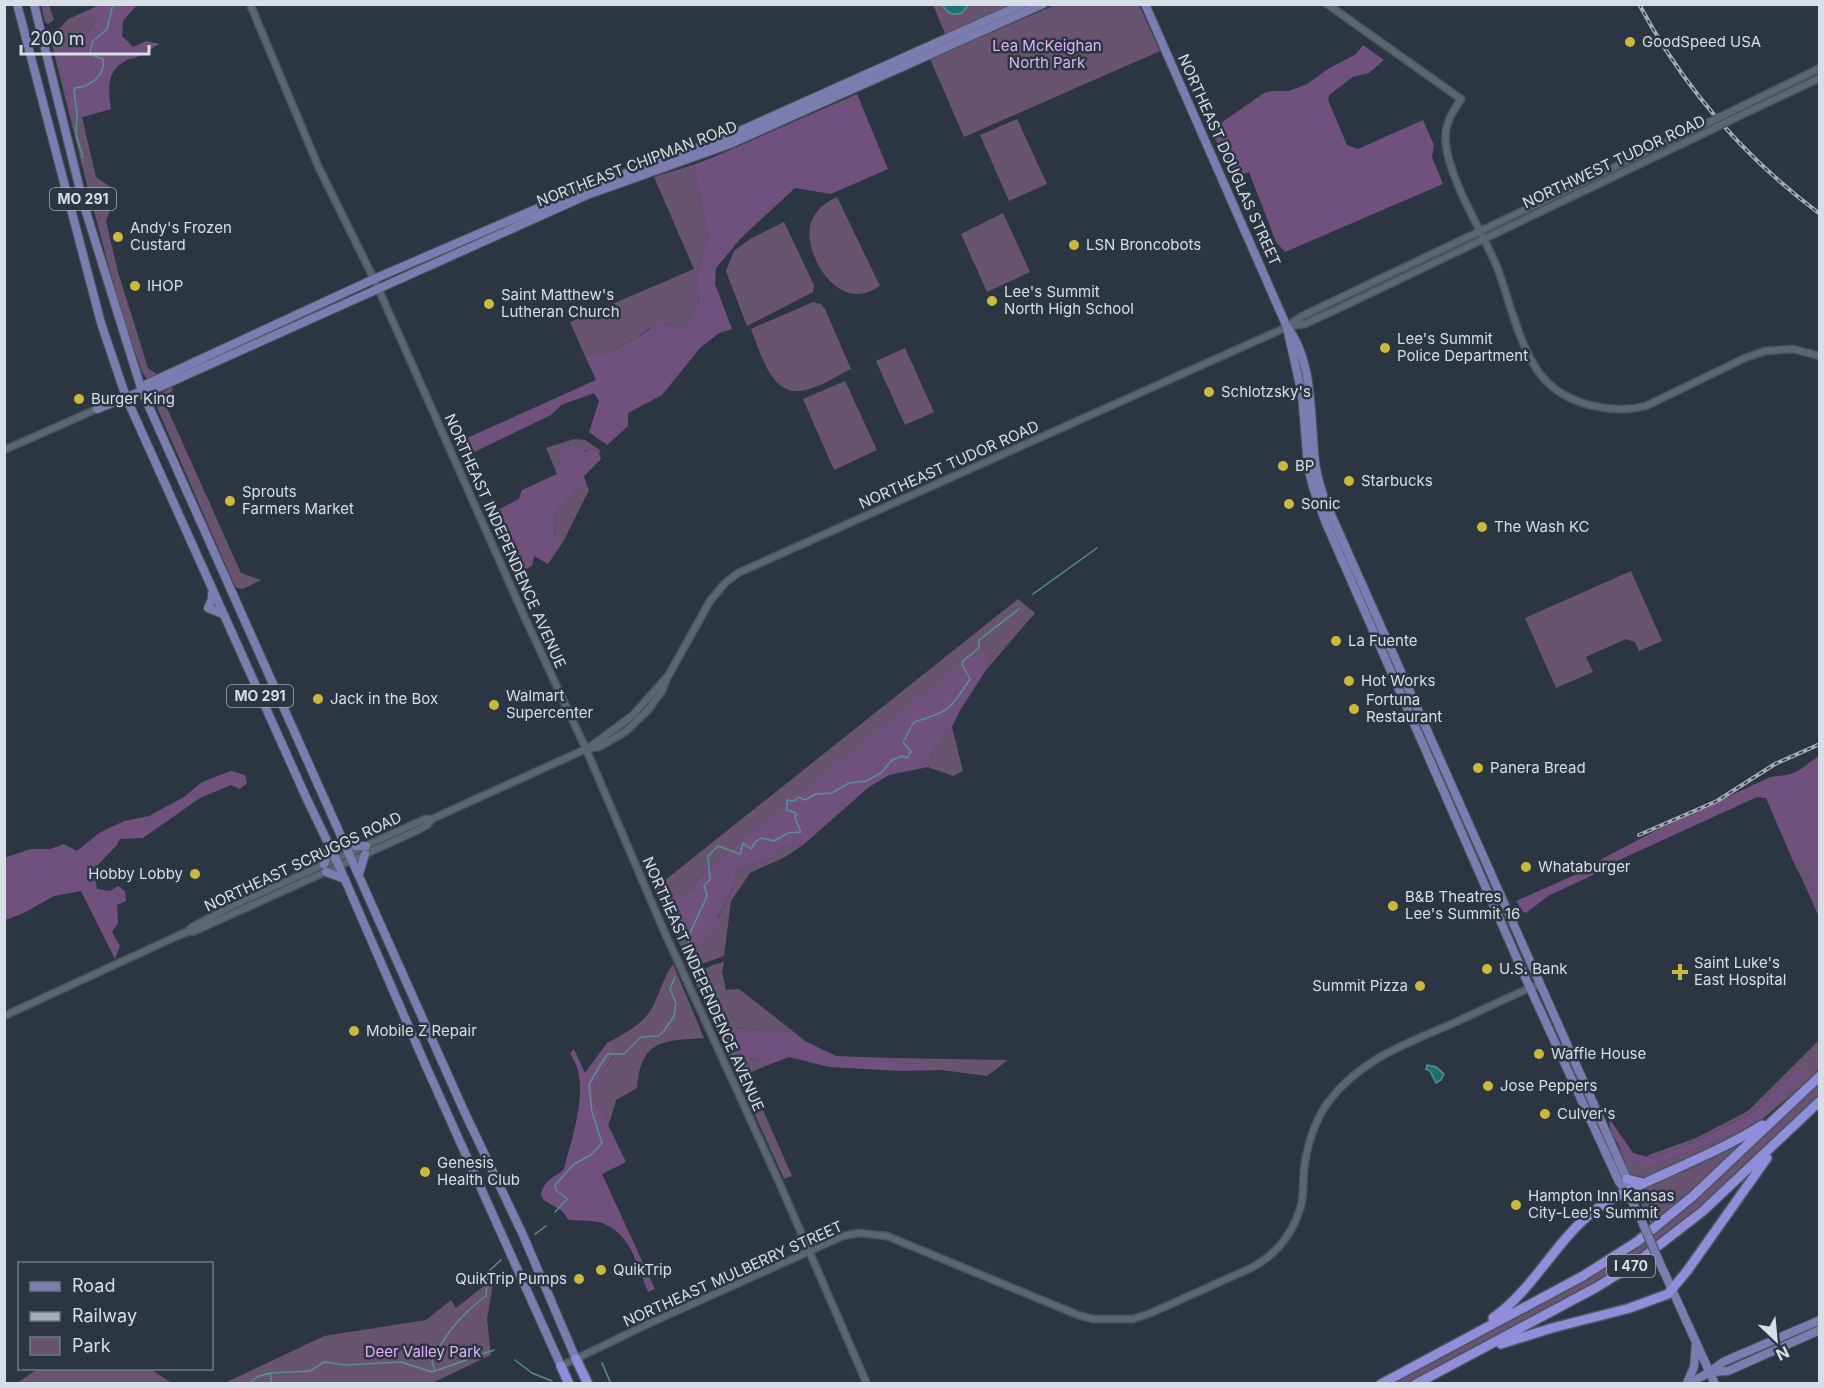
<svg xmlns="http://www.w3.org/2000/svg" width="1824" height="1388" font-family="Inter,sans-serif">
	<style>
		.green { fill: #685471 }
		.forest { fill: #70517e }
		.water { fill: #19726f; stroke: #529292; stroke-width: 1.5 }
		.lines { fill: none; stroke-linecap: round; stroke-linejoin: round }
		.stream { stroke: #529292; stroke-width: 1.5 }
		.minor-casing { stroke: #4b535d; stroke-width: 9 }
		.major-casing { stroke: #4b535d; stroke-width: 10 }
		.highway-casing { stroke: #4b535d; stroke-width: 12 }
		.minor { stroke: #5b6673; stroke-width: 6 }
		.major { stroke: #7b7db1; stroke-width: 8 }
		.highway { stroke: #908dda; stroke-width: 9 }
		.rail-casing { stroke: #a4acb4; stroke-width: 4 }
		.rail { stroke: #2c3642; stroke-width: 1.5; stroke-dasharray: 4.5; stroke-linecap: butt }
		.minor-bridge-casing { stroke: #4b535d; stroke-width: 9; stroke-linecap: butt }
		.major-bridge-casing { stroke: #4b535d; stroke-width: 10; stroke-linecap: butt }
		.minor-bridge { stroke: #5b6673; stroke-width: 6 }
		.major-bridge { stroke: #7b7db1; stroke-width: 8 }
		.poi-dot { fill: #ccb938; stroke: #2c3642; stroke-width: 2 }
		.labels { text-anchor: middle; stroke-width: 5; stroke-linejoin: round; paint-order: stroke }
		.shield { fill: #2c3642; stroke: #a4acb4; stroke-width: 1.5 }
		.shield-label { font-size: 14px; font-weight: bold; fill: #d7dee5 }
		.poi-label { font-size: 15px; fill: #d7dee5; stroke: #2c3642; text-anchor: start }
		.park-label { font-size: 15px; fill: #e1b1f7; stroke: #2c3642 }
		.street-label { font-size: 15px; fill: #d7dee5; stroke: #2c3642 }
	</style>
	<rect width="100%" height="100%" fill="#2c3642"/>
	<path class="green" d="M41,5H49L54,20L48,24L45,22Z
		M933,5H1016L946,36Z
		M1055,5H1139L1160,51L964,137L930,59Z
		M92,16L95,22L84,38L69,51L76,119L82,117L96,177L115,190L92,195L89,193L49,33L61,27L68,19L73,17L81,20Z
		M1017,119L1047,184L1009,201L980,135Z
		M693,165L708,237L696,276L699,301L695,311L681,327L665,323L648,329L636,338L605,354L585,356L570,322L694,269L654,177Z
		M115,197L106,221L118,272L148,368L161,377L148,380L142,372L119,305L94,211L99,204Z
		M837,197L880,286C873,290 866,294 858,294C828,295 803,248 811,223C815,210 826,202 837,197Z
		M1003,213L1030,272L987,292L961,234Z
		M784,222L814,285L813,292L747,326L726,271L734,251L750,239Z
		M813,302L821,304L825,309L851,369C836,376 816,390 799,391C770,393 760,351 751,329Z
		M905,348L934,412L905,425L876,361Z
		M845,381L877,450L834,470L803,399Z
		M173,386L167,408L241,573L261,580L243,589L237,588L234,584L156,405V396Z
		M574,439L585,440L601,451L599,453L591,449L562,459L555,469L546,448Z
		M587,486L589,490L563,542L554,537L556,512L575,491Z
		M1631,571L1662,641L1639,651L1635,642L1626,639L1586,657L1593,672L1556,688L1525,618Z
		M1018,599L1035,613L986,670L989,660L974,656L736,844L701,876L692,889L670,907L686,931L718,918L734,886L737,870L770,859L779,848L803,845L785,857L750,873L731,901L724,956L690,968L644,863L647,860L659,885Z
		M952,727L963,771L953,776L928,767L934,750Z
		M1793,861L1796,863L1813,865L1815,870L1813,875L1803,881Z
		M724,962L722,972L726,990L739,989L794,1032L733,1028L736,1056L761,1060L766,1066L747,1074L792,1176L784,1179L693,977L694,974L713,965Z
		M673,964L704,1038C663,1041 641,1039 637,1088L616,1100L610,1121C605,1115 598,1109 595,1102C588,1086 609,1064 617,1052L607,1043C624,1034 642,1025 652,1008C660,993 663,978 673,964Z
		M1819,1040V1069L1796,1091L1754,1126L1647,1177L1637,1178L1629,1173L1618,1145L1622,1151L1655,1165L1733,1134L1798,1070L1750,1114L1696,1141L1652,1158L1646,1156L1696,1138L1748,1111Z
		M891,1058L1008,1060L987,1076L942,1070L924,1063L903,1064Z
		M1819,1081V1096C1760,1154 1701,1214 1632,1261C1562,1308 1484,1344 1409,1383L1386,1384L1624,1253Z
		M1752,1134L1698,1186L1651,1225L1636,1193L1639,1190Z
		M494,1278L487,1319L491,1355L432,1383H225L324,1336L426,1320L451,1300L456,1308Z
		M39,1368L150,1369L172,1383H17Z"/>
	<path class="forest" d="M99,5H137L123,21L122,36L133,47L146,41L160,44C153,46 150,51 144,54C139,57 132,58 127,60C106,70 108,90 111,109L76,119L57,56L64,48L69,51L84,38L95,22L92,16L81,20L73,17Z
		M1363,45L1384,60L1369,73L1353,77L1329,95L1328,100L1347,145L1358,149L1423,120L1434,145L1432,157L1443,184L1285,252L1276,242L1249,172L1233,178L1211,130L1264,93L1271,91H1289L1307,84L1328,69L1356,54Z
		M857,94L888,169L831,194L795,188L741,238L716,268L715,284L732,329L719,333L700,348L662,395L628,413V426L607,445L589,432L599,401L594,393L561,405L551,415L466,456L458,442L596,380L585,356L605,354L636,338L656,325L665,323L681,327L695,311L699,301L696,276L708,237L693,165L714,157Z
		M570,446L581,447L585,452L591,449L599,453L601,459L584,476L587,486L575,491L556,512L554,536L563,542L548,564L534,556L532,566L520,572L491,513L519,499L522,490L557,474L555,469L562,459L561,451Z
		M986,653L989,660L986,670L959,712L952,727L934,750L928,767L889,775L869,787L803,845L779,848L770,859L737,870L734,886L709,934L692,947L683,939L686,931L670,907L692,889L701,876L736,844L974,655Z
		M1819,756V917L1803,881L1813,875V865L1804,867L1793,861L1766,798L1757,797L1606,866L1593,875L1548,896L1526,913L1522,911L1516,901L1586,870L1598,861L1655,831L1770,777C1776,776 1783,776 1790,774C1800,772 1810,761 1819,756Z
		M231,771L245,775L247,783L240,789L231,785L200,798L143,838L120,839L116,846L90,873L95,877L97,889L110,891L118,886L125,891L126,901L117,905L118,923L112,932L120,946L115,959L81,891L54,896L22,914L5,920L4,859L7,857L31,849H50L64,844L77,851L99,833L124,821L149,816L184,797L202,782Z
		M732,1028L794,1032L805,1041L836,1056L891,1058L903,1064L924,1063L942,1070L901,1071L829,1067L789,1057L766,1066L761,1060L736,1056L728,1039Z
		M607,1043L617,1051C609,1064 588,1086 595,1102C598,1109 605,1115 610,1121L608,1125L626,1162L602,1174L655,1289L648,1292C637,1265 630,1230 598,1222C589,1220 579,1221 569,1220C567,1218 565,1215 563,1212C553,1202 530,1202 548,1181C553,1176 560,1174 564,1169C572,1138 592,1082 570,1054L574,1049L585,1073Z
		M1798,1069H1806L1805,1076L1753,1122L1733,1134L1655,1165L1636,1162L1622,1151L1612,1134L1609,1122L1611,1121L1633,1153L1652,1158L1696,1141L1750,1114Z"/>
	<path class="water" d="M942,5H941H968L963,12C953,17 948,13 942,5Z
		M1427,1065L1436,1067L1444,1074L1441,1080L1436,1083L1430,1071L1426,1069Z"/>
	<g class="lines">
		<path class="stream" d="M83,158L76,134L77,113L74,91L75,88C90,87 106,75 103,59L92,55L90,52L93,41L107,29L113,4
			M1033,594L1097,548
			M686,956L690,933L707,896L704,885L710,880L708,856L718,846L740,854L743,843L751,849L756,841L762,838L774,841L788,833L801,832L795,818L796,813L787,810V800L794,801L798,797L805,800L816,794L832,793L849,783L866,781L881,773L892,760L902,756L907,758L911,752L903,742L914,722C949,712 950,709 970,679L962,665L963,661L979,648V640L1019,609
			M555,1212L567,1199L556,1190L555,1185L574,1164L591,1155L602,1143L592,1112L589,1084L607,1054H624L641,1037L658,1036L664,1031L674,1016L676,1003L670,989L675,977
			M535,1234L546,1226
			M515,1360L532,1373L552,1381
			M602,1363L611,1384
			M435,1371L432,1361C444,1335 463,1313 486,1296L488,1272L501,1260
			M270,1373L272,1384
			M248,1384L257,1377L270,1373L310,1371L324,1362L345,1365L401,1362L432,1372L494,1350"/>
		<defs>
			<path id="minor" d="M250,4L319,168L374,279L525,618L586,749L664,931L779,1182L867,1384
				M1327,4L1461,99C1451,114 1443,127 1446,145C1451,183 1482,231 1497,267C1510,301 1521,357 1548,383C1572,406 1615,414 1646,406L1745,358L1765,351L1793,349L1820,356
				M1728,113L1820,68
				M1733,119L1820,78
				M1291,326L1305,324L1344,306L1709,131
				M4,450L97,409
				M587,749L633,715L666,678
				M187,932L192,927L236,904L425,819H432
				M4,1016L175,937L187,932L195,931L414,832L427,825L432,819L586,749L599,747L625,732L648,710L662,691L667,678L710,601L725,583L738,573L1287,327L1302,316L1705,124
				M561,1366L650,1323L843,1236L859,1233L887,1236L1078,1315L1093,1319H1133L1151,1313L1251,1268C1276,1255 1293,1233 1301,1206C1304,1194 1303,1181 1304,1169C1307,1146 1315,1119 1329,1101C1362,1058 1408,1043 1456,1022C1484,1009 1511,996 1539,984"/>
			<path id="major" d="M17,4L101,323L126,397L305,795L339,866L425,1064L561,1366
				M34,4L83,202L142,391L464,1111L523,1235L576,1359
				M1145,4L1287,327C1314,361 1310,419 1315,461C1316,475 1321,488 1325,501L1627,1179V1191
				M1287,328L1302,394L1308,467L1313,487L1325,521L1525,977L1619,1182L1627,1191L1640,1217
				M142,391L147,384L374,279L582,189L724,138L1023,4
				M97,409L142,391L153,390L587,195L730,144L1043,4
				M212,594V599L208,608L223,614
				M344,841L355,846H366
				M324,864L329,847
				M326,872L345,879
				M359,874L365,854
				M1659,1261L1715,1384
				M1712,1372L1728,1371L1820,1330
				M1687,1383L1694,1367L1696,1343
				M1688,1384L1710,1372L1723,1362L1820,1320"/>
			<path id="highway" d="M1627,1179L1643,1183
				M1493,1318C1535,1288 1555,1241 1594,1211C1611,1197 1631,1190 1651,1180C1688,1163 1727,1147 1762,1125
				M1501,1344L1552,1328L1630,1308L1668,1294L1687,1271L1767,1158
				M576,1359L588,1384
				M561,1366L569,1384
				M1381,1384L1583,1276L1638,1241L1693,1196L1820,1076
				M1416,1384L1597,1287L1636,1263L1703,1211L1820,1101"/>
		</defs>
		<use href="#minor" class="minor-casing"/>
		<use href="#major" class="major-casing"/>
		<use href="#highway" class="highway-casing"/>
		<use href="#minor" class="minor"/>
		<use href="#major" class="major"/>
		<use href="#highway" class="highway"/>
		<defs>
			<path id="rail" d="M1639,4C1683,87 1745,158 1820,214
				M1639,835L1717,801L1775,764L1820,744"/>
		</defs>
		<use href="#rail" class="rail-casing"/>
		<use href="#rail" class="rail"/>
		<defs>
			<path id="minor-bridge" d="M1705,124L1728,113
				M1709,131L1733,119"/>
			<path id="major-bridge" d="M1640,1217L1659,1261"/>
		</defs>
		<use href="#minor-bridge" class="minor-bridge-casing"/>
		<use href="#major-bridge" class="major-bridge-casing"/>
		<use href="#minor-bridge" class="minor-bridge"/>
		<use href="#major-bridge" class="major-bridge"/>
	</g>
	<g class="poi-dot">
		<circle cx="1630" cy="42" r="6"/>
		<circle cx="118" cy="237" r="6"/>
		<circle cx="1074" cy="245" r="6"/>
		<circle cx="135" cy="286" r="6"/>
		<circle cx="992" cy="301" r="6"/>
		<circle cx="489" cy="304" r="6"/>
		<circle cx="1385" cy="348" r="6"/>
		<circle cx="1209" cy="392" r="6"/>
		<circle cx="79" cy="399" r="6"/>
		<circle cx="1283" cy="466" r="6"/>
		<circle cx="1349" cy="481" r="6"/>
		<circle cx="230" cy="501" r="6"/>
		<circle cx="1289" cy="504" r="6"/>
		<circle cx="1482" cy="527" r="6"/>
		<circle cx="1336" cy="641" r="6"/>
		<circle cx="1349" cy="681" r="6"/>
		<circle cx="318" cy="699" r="6"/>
		<circle cx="494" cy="705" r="6"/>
		<circle cx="1354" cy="709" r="6"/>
		<circle cx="1478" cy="768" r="6"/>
		<circle cx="1526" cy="867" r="6"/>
		<circle cx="195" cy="874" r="6"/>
		<circle cx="1393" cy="906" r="6"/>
		<circle cx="1487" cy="969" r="6"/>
		<path d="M1677 963h6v6h6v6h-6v6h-6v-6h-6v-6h6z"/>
		<circle cx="1420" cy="986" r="6"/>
		<circle cx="354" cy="1031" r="6"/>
		<circle cx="1539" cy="1054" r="6"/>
		<circle cx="1488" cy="1086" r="6"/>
		<circle cx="1545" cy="1114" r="6"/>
		<circle cx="425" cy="1172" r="6"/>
		<circle cx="1516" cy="1205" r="6"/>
		<circle cx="601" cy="1270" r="6"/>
		<circle cx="579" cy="1279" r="6"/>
	</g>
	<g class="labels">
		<g class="shield">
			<rect x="50" y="188" width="66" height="22" rx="4.5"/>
			<rect x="227" y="685" width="66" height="22" rx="4.5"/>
			<rect x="1607" y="1255" width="48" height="22" rx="4.5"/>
		</g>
		<g class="shield-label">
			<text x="83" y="204">MO 291</text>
			<text x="260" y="701">MO 291</text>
			<text x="1631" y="1271">I 470</text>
		</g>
		<g class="poi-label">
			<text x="1642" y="47">GoodSpeed USA</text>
			<text x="130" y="233">Andy's Frozen<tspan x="130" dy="17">Custard</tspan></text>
			<text x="1086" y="250">LSN Broncobots</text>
			<text x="147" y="291">IHOP</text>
			<text x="1004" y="297">Lee's Summit<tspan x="1004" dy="17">North High School</tspan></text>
			<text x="501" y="300">Saint Matthew's<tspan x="501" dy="17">Lutheran Church</tspan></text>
			<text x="1397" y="344">Lee's Summit<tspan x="1397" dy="17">Police Department</tspan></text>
			<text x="1221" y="397">Schlotzsky's</text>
			<text x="91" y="404">Burger King</text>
			<text x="1295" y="471">BP</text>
			<text x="1361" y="486">Starbucks</text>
			<text x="242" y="497">Sprouts<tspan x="242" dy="17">Farmers Market</tspan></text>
			<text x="1301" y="509">Sonic</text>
			<text x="1494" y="532">The Wash KC</text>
			<text x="1348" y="646">La Fuente</text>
			<text x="1361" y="686">Hot Works</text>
			<text x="506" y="701">Walmart<tspan x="506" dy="17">Supercenter</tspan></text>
			<text x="330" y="704">Jack in the Box</text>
			<text x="1366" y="705">Fortuna<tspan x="1366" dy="17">Restaurant</tspan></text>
			<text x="1490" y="773">Panera Bread</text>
			<text x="1538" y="872">Whataburger</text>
			<text x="183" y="879" text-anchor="end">Hobby Lobby</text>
			<text x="1405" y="902">B&amp;B Theatres<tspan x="1405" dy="17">Lee's Summit 16</tspan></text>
			<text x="1694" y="968">Saint Luke's<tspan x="1694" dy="17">East Hospital</tspan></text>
			<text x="1499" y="974">U.S. Bank</text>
			<text x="1408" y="991" text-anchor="end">Summit Pizza</text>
			<text x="366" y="1036">Mobile Z Repair</text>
			<text x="1551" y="1059">Waffle House</text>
			<text x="1500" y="1091">Jose Peppers</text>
			<text x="1557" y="1119">Culver's</text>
			<text x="437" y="1168">Genesis<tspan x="437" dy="17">Health Club</tspan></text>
			<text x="1528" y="1201">Hampton Inn Kansas<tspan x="1528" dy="17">City-Lee's Summit</tspan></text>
			<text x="613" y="1275">QuikTrip</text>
			<text x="567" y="1284" text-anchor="end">QuikTrip Pumps</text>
		</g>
		<g class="park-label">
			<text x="1047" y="51">Lea McKeighan<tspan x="1047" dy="17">North Park</tspan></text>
			<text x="423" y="1357">Deer Valley Park</text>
		</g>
		<g class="street-label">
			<text transform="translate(1229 160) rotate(66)" y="5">NORTHEAST DOUGLAS STREET</text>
			<text transform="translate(1614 162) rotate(-25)" y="5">NORTHWEST TUDOR ROAD</text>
			<text transform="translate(637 164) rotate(-21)" y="5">NORTHEAST CHIPMAN ROAD</text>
			<text transform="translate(949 465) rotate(-24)" y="5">NORTHEAST TUDOR ROAD</text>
			<text transform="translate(505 541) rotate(66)" y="5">NORTHEAST INDEPENDENCE AVENUE</text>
			<text transform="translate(303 862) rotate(-25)" y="5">NORTHEAST SCRUGGS ROAD</text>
			<text transform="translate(703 984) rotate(66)" y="5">NORTHEAST INDEPENDENCE AVENUE</text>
			<text transform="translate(733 1274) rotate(-24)" y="5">NORTHEAST MULBERRY STREET</text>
		</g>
	</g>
	<rect width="1824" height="1388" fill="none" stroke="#d7dee5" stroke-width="12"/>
	<rect x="18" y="1262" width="195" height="108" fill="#2c3642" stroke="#707983" stroke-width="1.5"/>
	<rect x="30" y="1282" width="30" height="9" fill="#7b7db1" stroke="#707983" stroke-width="1.5"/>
	<text x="72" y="1292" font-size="18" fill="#d7dee5">Road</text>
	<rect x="30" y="1312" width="30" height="9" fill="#a4acb4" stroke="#707983" stroke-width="1.5"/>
	<text x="72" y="1322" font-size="18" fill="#d7dee5">Railway</text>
	<rect x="30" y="1337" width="30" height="18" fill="#685471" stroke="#707983" stroke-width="1.5"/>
	<text x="72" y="1352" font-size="18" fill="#d7dee5">Park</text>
	<g transform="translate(1776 1340) rotate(154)" stroke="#2c3642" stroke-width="4.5" paint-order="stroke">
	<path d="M0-4.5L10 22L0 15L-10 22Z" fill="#d7dee5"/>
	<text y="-9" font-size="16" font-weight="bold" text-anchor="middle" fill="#d7dee5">N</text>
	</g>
	<path d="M21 45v9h128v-9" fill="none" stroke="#d7dee5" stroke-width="3"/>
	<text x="30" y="45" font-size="18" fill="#d7dee5" stroke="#2c3642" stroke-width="4.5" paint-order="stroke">200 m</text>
</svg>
